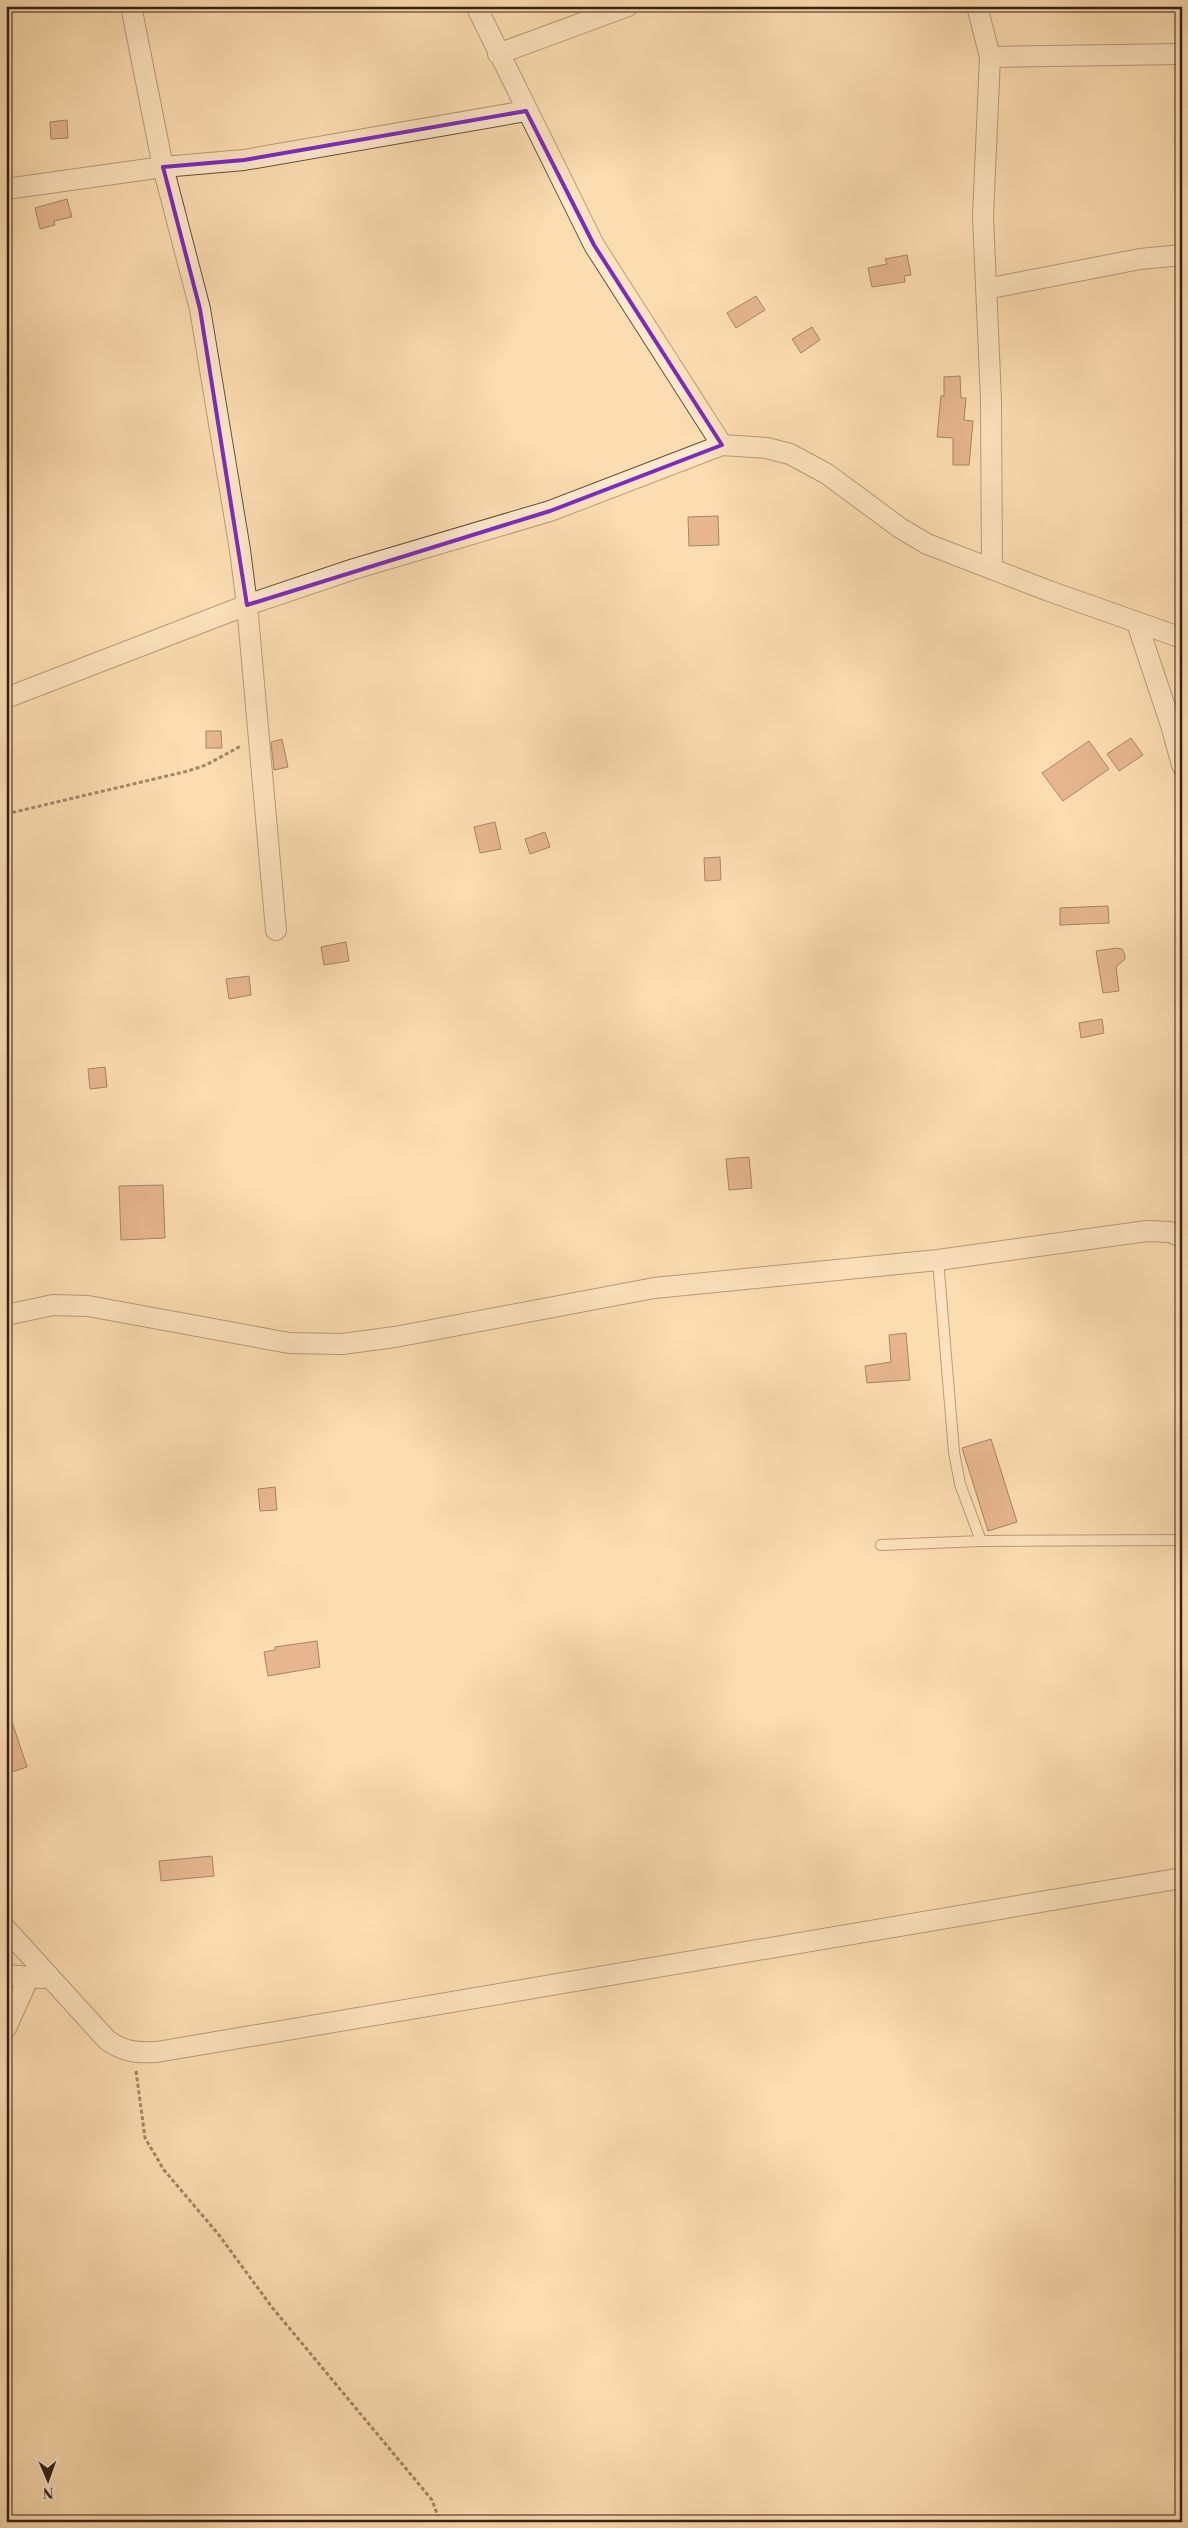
<svg xmlns="http://www.w3.org/2000/svg" width="1188" height="2528" font-family="'Libre Bodoni',serif">
	<style>
		.building { fill: #cf8765; stroke: #352016 }
		.lines { fill: none; stroke-linecap: round; stroke-linejoin: round }
		.service-casing { stroke: #674f3d; stroke-width: 12 }
		.minor-casing { stroke: #674f3d; stroke-width: 22 }
		.path { stroke: #352016; stroke-width: 3; stroke-dasharray: 4 2.5; stroke-linecap: butt }
		.service { stroke: #fde9cc; stroke-width: 10 }
		.minor { stroke: #fde9cc; stroke-width: 20 }
		.marked { fill: none; stroke: #7b2cbf; stroke-width: 4; stroke-linejoin: round }
	</style>
	<rect width="100%" height="100%" fill="#fcddb1"/>
	<filter id="stains"><feTurbulence type="fractalNoise" baseFrequency=".004" numOctaves="4"/><feColorMatrix values="0 0 0 0 .2 0 0 0 0 .09 0 0 0 0 .02 0 0 0 .5 -.17"/></filter>
	<radialGradient id="worn" r=".72"><stop offset=".6" stop-color="#630" stop-opacity="0"/><stop offset="1" stop-color="#630" stop-opacity=".3"/></radialGradient>
	<path class="building" d="M67,120L68,138L51,139L50,122Z
		M67,199L72,217L54,221L55,225L40,229L35,208Z
		M907,255L911,275L904,276L905,282L872,287L868,268L887,264L885,259Z
		M756,296L765,310L736,328L727,313Z
		M812,327L820,340L801,353L792,339Z
		M960,376L961,398H966L964,420L973,421L969,465H953V438L937,437L941,396H944V377Z
		M718,516L719,545L689,546L688,517Z
		M206,731H221L222,748H206Z
		M1131,738L1143,755L1119,771L1107,754Z
		M282,739L288,767L274,770L271,742Z
		M1089,741L1109,769L1063,801L1042,773Z
		M495,822L501,849L480,853L474,827Z
		M545,832L550,847L530,854L525,839Z
		M720,857L721,880L705,881L704,858Z
		M1108,906L1109,923L1060,925V908Z
		M346,942L349,961L324,965L321,947Z
		M1117,948L1122,949L1125,955V959L1116,967L1119,991L1103,993L1096,951Z
		M249,976L251,995L229,999L226,979Z
		M1102,1019L1104,1033L1081,1038L1079,1023Z
		M105,1067L107,1087L90,1089L88,1069Z
		M749,1157L752,1188L729,1190L726,1159Z
		M163,1185L165,1238L121,1240L119,1186Z
		M906,1333L910,1380L867,1383L865,1366L891,1362L889,1335Z
		M991,1439L1017,1522L988,1531L962,1448Z
		M275,1487L277,1510L260,1511L258,1489Z
		M317,1641L320,1667L268,1676L264,1652L275,1650V1647Z
		M9,1713L27,1767L6,1774V1714Z
		M212,1856L214,1876L161,1881L159,1861Z"/>
	<g class="lines">
		<defs>
			<path id="service" d="M938,1260L954,1452L960,1484L981,1541
				M881,1545L981,1541L1182,1540"/>
			<path id="minor" d="M131,6L163,167L200,309L240,550L247,605L276,930
				M476,6L594,245L722,445
				M977,6L990,57L983,216L991,400L992,569
				M498,54L628,6
				M990,57L1182,54
				M6,189L163,167L244,160L526,111
				M986,289L1140,259L1182,255
				M1137,623L1171,725L1182,765
				M6,698L247,605L354,569L550,511L722,445L767,448L790,454L827,474L900,528L927,544L1049,591L1182,638
				M6,1315L53,1305L88,1306L289,1343L342,1344L395,1337L654,1288L938,1260L1147,1231L1170,1232L1182,1237
				M6,1929L107,2040C124,2052 137,2053 157,2052L1182,1878
				M6,1975L42,1978
				M6,2028L29,1977"/>
		</defs>
		<use href="#service" class="service-casing"/>
		<use href="#minor" class="minor-casing"/>
		<path class="path" d="M6,814L188,771L206,765L241,746
			M136,2071L145,2138L164,2170L219,2235L271,2306L432,2500L440,2522"/>
		<use href="#service" class="service"/>
		<use href="#minor" class="minor"/>
	</g>
	<path d="M0 0H1188V2528H0ZM526,111L594,245L722,445L550,511L247,605L200,309L163,167L244,160Z" fill="#fcddb1" fill-opacity=".55" fill-rule="evenodd"/>
	<path class="marked" d="M526,111L594,245L722,445L550,511L247,605L200,309L163,167L244,160Z"/>
	<rect width="1188" height="2528" fill="none" stroke="#fcddb1" stroke-width="25"/>
	<rect x="8" y="8" width="1173" height="2513" fill="none" stroke="#352016" stroke-width="2.5"/>
	<rect x="12" y="12" width="1163" height="2503" fill="none" stroke="#352016"/>
	<g transform="translate(48 2480) rotate(178)" stroke="#fde9cc" stroke-width="4" paint-order="stroke">
	<path d="M0-4L9 19L0 12L-9 19Z" fill="#352016"/>
	<text y="-8" font-size="14" font-weight="bold" text-anchor="middle" fill="#352016">N</text>
	</g>
	<rect width="100%" height="100%" filter="url(#stains)"/>
	<rect width="100%" height="100%" fill="url(#worn)"/>
</svg>
